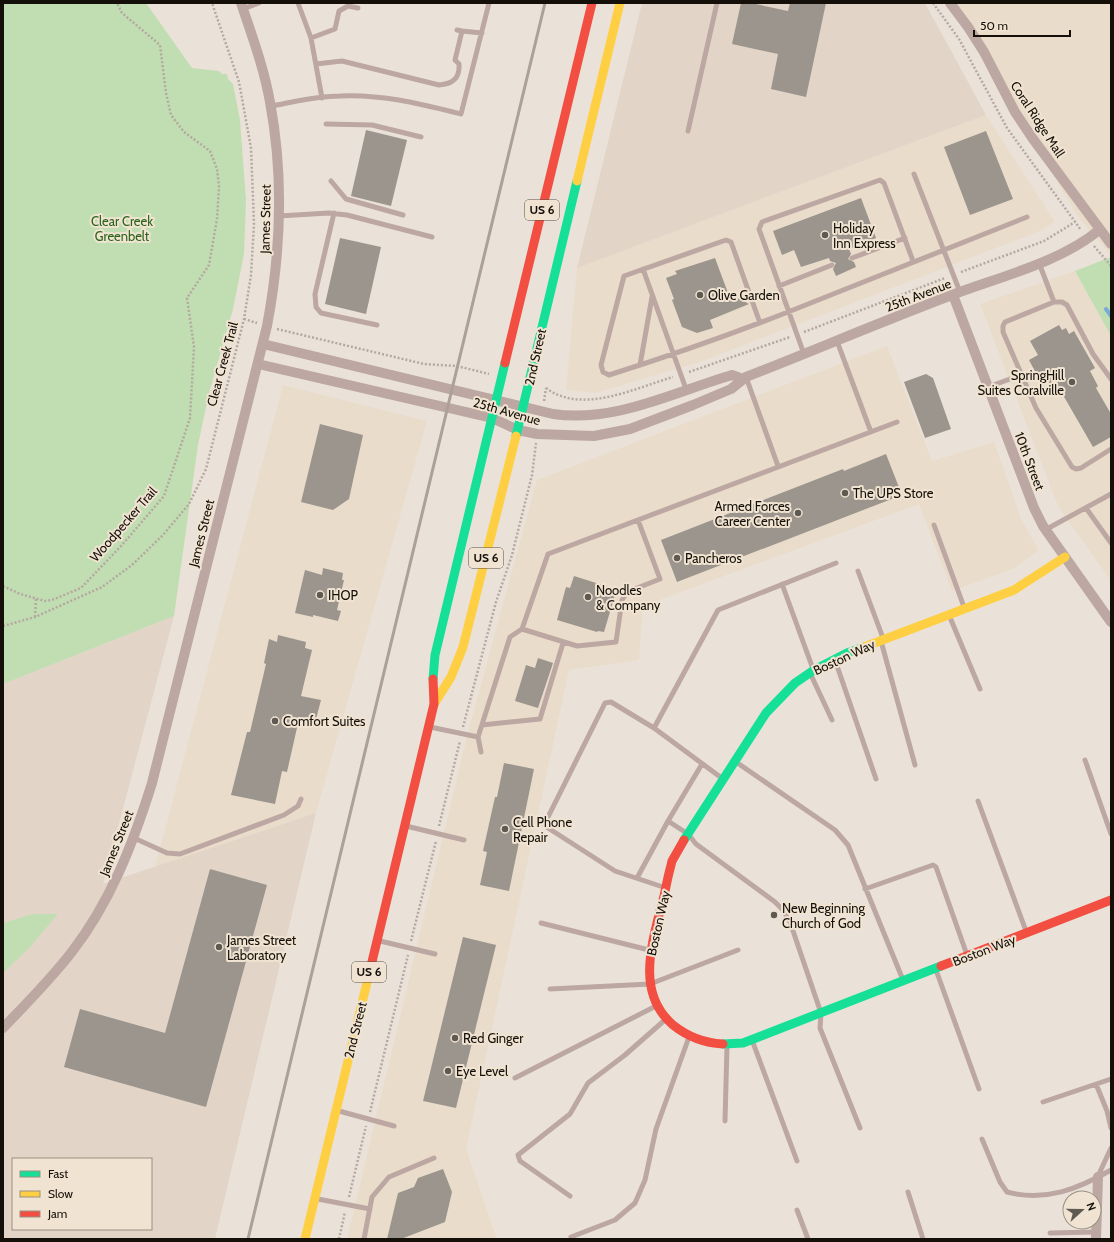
<svg xmlns="http://www.w3.org/2000/svg" width="1114" height="1242" font-family="Cabin,sans-serif">
	<style>
		.built { fill: #eadcca }
		.industrial { fill: #e3d4c8; fill-rule: evenodd }
		.green { fill: #c0deb1 }
		.lines { fill: none; stroke-linecap: round; stroke-linejoin: round }
		.stream { stroke: #79abd7; stroke-width: 4 }
		.building { fill: #9b958d }
		.path { stroke: #b5a8a2; stroke-width: 2.5; stroke-dasharray: 2 2; stroke-linecap: butt }
		.lane { stroke: #bca7a2; stroke-width: 5 }
		.street { stroke: #bca7a2; stroke-width: 10 }
		.fast { stroke: #16e098; stroke-width: 9 }
		.slow { stroke: #ffcf43; stroke-width: 9 }
		.jam { stroke: #f24e42; stroke-width: 9 }
		.rail { stroke: #aca099; stroke-width: 3 }
		.poi-dot { fill: #5f5a51; stroke: #f1e3d1; stroke-width: 1.5 }
		.labels { text-anchor: middle; stroke-width: 4; stroke-linejoin: round; paint-order: stroke }
		.shield { fill: #f1e3d1; stroke: #564f45; stroke-width: 1 }
		.shield-label { font-size: 12px; font-weight: bold; fill: #141009 }
		.street-label { font-size: 13px; fill: #141009; stroke: #f1e3d1 }
		.park-label { font-size: 13px; fill: #28651b; stroke: #f1e3d1 }
		.poi-label { font-size: 13px; fill: #141009; stroke: #f1e3d1; text-anchor: start }
	</style>
	<rect width="100%" height="100%" fill="#eae2d8"/>
	<path class="built" d="M946,3H1111V255L1079,218L1015,114L993,71Z
		M986,115L1055,222L1040,231L697,363L595,393L566,390L577,268Z
		M1075,271L1111,336V581L1058,506L980,304Z
		M887,346L932,461L994,442L1022,521L1039,550L1015,568L952,591L919,504L643,606L639,660L569,670L466,1149L497,1239H347L468,732L537,480Z
		M283,385L427,421L316,813L155,867Z"/>
	<path class="industrial" d="M642,3H925L986,115L577,268Z
		M174,616L103,884L316,813L215,1239H3V684ZM13,1159H151V1229H13Z"/>
	<path class="green" d="M3,3H146L192,68L219,71L222,74H227L228,79L233,84L240,120L246,200L244,254L233,309L209,393L198,445L174,616L3,684Z
		M1111,257V336L1075,271Z
		M33,914H58L28,949L3,973V923Z"/>
	<g class="lines">
		<path class="stream" d="M1106,309L1111,316"/>
	</g>
	<path class="building" d="M741,3H751L788,11L790,3H826L806,97L771,89L778,54L732,44Z
		M366,130L407,140L391,206L351,196Z
		M986,131L1013,199L970,215L944,147Z
		M861,198L876,238L849,249L851,254L848,259L854,262L856,267L836,276L833,269L836,263L830,261L829,258L801,267L794,250L782,255L773,231Z
		M340,238L381,247L366,314L325,304Z
		M715,258L728,293L749,304L710,320L713,328L697,333L682,327L672,300L674,299L666,278L677,274L675,271Z
		M1059,325L1062,330L1066,328L1069,334L1074,331L1095,368L1090,371L1098,386L1096,388L1111,414V437L1093,447L1059,388L1054,391L1044,374L1038,377L1029,360L1038,355L1030,341Z
		M926,374L933,378L951,429L925,438L904,382Z
		M320,424L363,435L349,499L333,510L301,502Z
		M886,454L902,495L677,582L661,540L843,469L844,471Z
		M323,568L343,573L342,580H344L337,610L341,611L338,621L313,615V617L295,613L305,570L322,575Z
		M574,576L612,588L610,593L615,595L604,632L598,631L597,632L557,620L566,587L570,588Z
		M278,635L306,642L305,648L312,650L301,696L321,700L315,723L299,719L287,772L282,771L275,804L231,795L247,732H250L266,664L264,663L269,639L277,642Z
		M538,658L553,663L538,708L515,701L526,665L535,668Z
		M504,763L534,769L509,891L480,885L487,852L483,851L495,797H497Z
		M210,869L267,885L206,1107L64,1067L80,1009L165,1033Z
		M463,937L496,945L456,1108L423,1101Z
		M443,1169L452,1192L445,1222L401,1239H387L398,1193L414,1187L418,1178Z"/>
	<g class="lines">
		<path class="path" d="M933,3L959,39L1007,128L1081,230
			M1094,246L1111,266
			M961,272L1044,241L1075,222
			M244,319L257,323
			M277,329L424,364L457,366L489,374
			M804,332L945,278
			M689,372L790,337
			M546,388C582,415 635,388 673,377
			M544,401L546,388
			M3,586L20,594L45,601L52,600L81,588L122,545L164,496L190,418L194,347L187,298L209,265L217,219L219,187L217,169L210,151L184,132L171,115L166,93L160,45L122,13L117,3
			M35,617L36,599
			M3,626L35,617L102,587L132,565L163,535L189,504L206,469L244,319L251,275L254,224L251,148L239,82L212,3
			M463,727L496,602L512,555L532,475L536,443
			M439,826L460,741
			M411,941L436,841
			M370,1112L408,955
			M349,1197L366,1126
			M339,1239L345,1212"/>
		<path class="lane" d="M298,3L311,38L322,98
			M243,9L259,3
			M462,31L482,33
			M311,38L335,29L339,11L348,6L358,8
			M316,64L342,61L439,85C453,84 460,78 459,64L455,60L462,31L457,30
			M271,106C293,102 317,96 340,96C382,94 421,104 461,114L489,3
			M326,124L372,125L421,137
			M688,131L717,3
			M914,174L960,292
			M331,181L346,199L403,215
			M334,213L315,294L316,307L321,313L377,325
			M279,216L329,213L347,215L432,237
			M852,258L905,238
			M1039,263L1054,302L1005,322L1003,326V332L1036,408L1072,467L1076,469L1081,468L1111,449
			M643,269L686,389
			M779,286L832,265
			M1054,302H1062L1067,305L1093,354L1111,379
			M760,323L731,242L726,240L624,276L601,365L603,372L609,375C669,356 729,335 788,312L1027,217
			M837,341L871,432
			M804,354L759,229L762,222L880,180L884,183L913,261
			M640,365L652,297
			M746,377L778,466
			M988,387L1021,375
			M1086,508L1111,543
			M934,525L964,607
			M1045,530L1111,494
			M858,571L883,638
			M782,584L813,669
			M949,615L980,689
			M522,629L577,646L616,642L622,600L627,592L660,579L638,520
			M881,641L915,765
			M835,660L876,779
			M811,675L832,720
			M482,725L540,719L563,643
			M430,727L478,737
			M654,728L718,610L836,563
			M481,752L478,737L510,637L522,629L548,554L897,422
			M1085,760L1111,834
			M736,762L835,830L848,845L903,980
			M978,801L1026,931
			M668,821L688,834L696,844L775,902L783,910L790,922L821,1013L820,1028L860,1128
			M406,826L464,840
			M134,838L167,853L180,854L284,815L298,806L301,799
			M637,878L668,821L702,764
			M663,887L615,871L545,826V823L605,703L611,702L654,728L723,779
			M865,889L933,865L936,867L967,955
			M541,923L649,950
			M380,941L435,954
			M936,970L979,1089
			M550,989L650,984L738,950
			M752,1040L797,1161
			M515,1078L656,1006
			M1096,1084L1107,1111L1111,1128
			M1043,1102L1111,1079
			M339,1111L394,1126
			M725,1121L727,1046
			M982,1139L1000,1182L1007,1192C1046,1202 1078,1189 1111,1170
			M1098,1176L1111,1148
			M908,1192L923,1239
			M570,1196L520,1161L518,1155L570,1114L588,1083L625,1055L666,1019
			M318,1199L370,1209
			M797,1210L808,1239
			M1050,1233L1096,1232
			M571,1237L615,1220L635,1203L645,1180L656,1129L689,1037
			M364,1239L372,1197L389,1177L434,1158"/>
		<path class="street" d="M950,3L968,27L984,52L1015,112L1033,139L1111,244
			M953,295L1034,508L1043,526L1111,622
			M263,344L553,414C615,423 674,392 732,375L743,379
			M258,364L492,418L518,430L537,434L594,436L630,429L693,405L731,389L746,377C815,350 883,321 952,295C999,277 1061,262 1099,230
			M3,1028C26,1004 50,980 71,953C110,903 133,844 152,783L267,326C281,252 284,177 270,102C264,68 252,36 241,3
			M1096,1239L1098,1177"/>
		<path class="fast" d="M516,436L577,181
			M433,679L435,655L505,363
			M684,840L766,713L795,683L814,670L847,653L864,647
			M723,1044L743,1043L941,966"/>
		<path class="slow" d="M577,181L620,3
			M864,647L1014,590L1065,557
			M434,704L451,677L463,647L516,436
			M305,1239L370,970"/>
		<path class="jam" d="M505,363L592,3
			M684,840L672,861L669,873C666,885 664,899 660,911C650,950 638,995 673,1025C688,1037 704,1043 723,1044
			M941,966L1111,900
			M370,970L434,704L433,679"/>
		<path class="rail" d="M248,1239C346,827 446,415 545,3"/>
	</g>
	<g class="poi-dot">
		<circle cx="825" cy="235" r="4"/>
		<circle cx="700" cy="295" r="4"/>
		<circle cx="1072" cy="382" r="4"/>
		<circle cx="845" cy="493" r="4"/>
		<circle cx="798" cy="513" r="4"/>
		<circle cx="677" cy="558" r="4"/>
		<circle cx="320" cy="595" r="4"/>
		<circle cx="588" cy="597" r="4"/>
		<circle cx="275" cy="721" r="4"/>
		<circle cx="505" cy="829" r="4"/>
		<circle cx="774" cy="915" r="4"/>
		<circle cx="219" cy="947" r="4"/>
		<circle cx="455" cy="1038" r="4"/>
		<circle cx="448" cy="1071" r="4"/>
	</g>
	<g class="labels">
		<g class="shield">
			<rect x="525" y="200" width="34" height="20" rx="3"/>
			<rect x="469" y="548" width="34" height="20" rx="3"/>
			<rect x="352" y="962" width="34" height="20" rx="3"/>
		</g>
		<g class="shield-label">
			<text x="542" y="214">US 6</text>
			<text x="486" y="562">US 6</text>
			<text x="369" y="976">US 6</text>
		</g>
		<g class="street-label">
			<text transform="translate(1038 119) rotate(57)" y="5">Coral Ridge Mall</text>
			<text transform="translate(265 219) rotate(-89)" y="5">James Street</text>
			<text transform="translate(918 295) rotate(-21)" y="5">25th Avenue</text>
			<text transform="translate(535 357) rotate(-77)" y="5">2nd Street</text>
			<text transform="translate(222 364) rotate(-75)" y="5">Clear Creek Trail</text>
			<text transform="translate(507 411) rotate(16)" y="5">25th Avenue</text>
			<text transform="translate(1030 461) rotate(69)" y="5">10th Street</text>
			<text transform="translate(123 524) rotate(-49)" y="5">Woodpecker Trail</text>
			<text transform="translate(201 533) rotate(-76)" y="5">James Street</text>
			<text transform="translate(844 657) rotate(-25)" y="5">Boston Way</text>
			<text transform="translate(116 843) rotate(-68)" y="5">James Street</text>
			<text transform="translate(658 923) rotate(-77)" y="5">Boston Way</text>
			<text transform="translate(984 950) rotate(-21)" y="5">Boston Way</text>
			<text transform="translate(355 1030) rotate(-76)" y="5">2nd Street</text>
		</g>
		<g class="park-label">
			<text x="122" y="226">Clear Creek<tspan x="122" dy="15">Greenbelt</tspan></text>
		</g>
		<g class="poi-label">
			<text x="833" y="233">Holiday<tspan x="833" dy="15">Inn Express</tspan></text>
			<text x="708" y="300">Olive Garden</text>
			<text x="1064" y="380" text-anchor="end">SpringHill<tspan x="1064" dy="15">Suites Coralville</tspan></text>
			<text x="853" y="498">The UPS Store</text>
			<text x="790" y="511" text-anchor="end">Armed Forces<tspan x="790" dy="15">Career Center</tspan></text>
			<text x="685" y="563">Pancheros</text>
			<text x="596" y="595">Noodles<tspan x="596" dy="15">&amp; Company</tspan></text>
			<text x="328" y="600">IHOP</text>
			<text x="283" y="726">Comfort Suites</text>
			<text x="513" y="827">Cell Phone<tspan x="513" dy="15">Repair</tspan></text>
			<text x="782" y="913">New Beginning<tspan x="782" dy="15">Church of God</tspan></text>
			<text x="227" y="945">James Street<tspan x="227" dy="15">Laboratory</tspan></text>
			<text x="463" y="1043">Red Ginger</text>
			<text x="456" y="1076">Eye Level</text>
		</g>
	</g>
	<rect width="1114" height="1242" fill="none" stroke="#141009" stroke-width="8"/>
	<rect x="12" y="1158" width="140" height="72" fill="#f1e3d1" stroke="#998f81"/>
	<rect x="20" y="1171" width="20" height="6" fill="#16e098" stroke="#998f81"/>
	<text x="48" y="1178" font-size="12" fill="#141009">Fast</text>
	<rect x="20" y="1191" width="20" height="6" fill="#ffcf43" stroke="#998f81"/>
	<text x="48" y="1198" font-size="12" fill="#141009">Slow</text>
	<rect x="20" y="1211" width="20" height="6" fill="#f24e42" stroke="#998f81"/>
	<text x="48" y="1218" font-size="12" fill="#141009">Jam</text>
	<g transform="translate(1082 1210) rotate(69)"><circle r="19" fill="#f1e3d1" stroke="#998f81"/>
	<path d="M0-3L7 15L0 10L-7 15Z" fill="#5f5a51"/>
	<text y="-6" font-size="11" font-weight="bold" text-anchor="middle" fill="#141009">N</text>
	</g>
	<path d="M974 30v6h96v-6" fill="none" stroke="#141009" stroke-width="2"/>
	<text x="980" y="30" font-size="12" fill="#141009" stroke="#f1e3d1" stroke-width="3" paint-order="stroke">50 m</text>
</svg>
